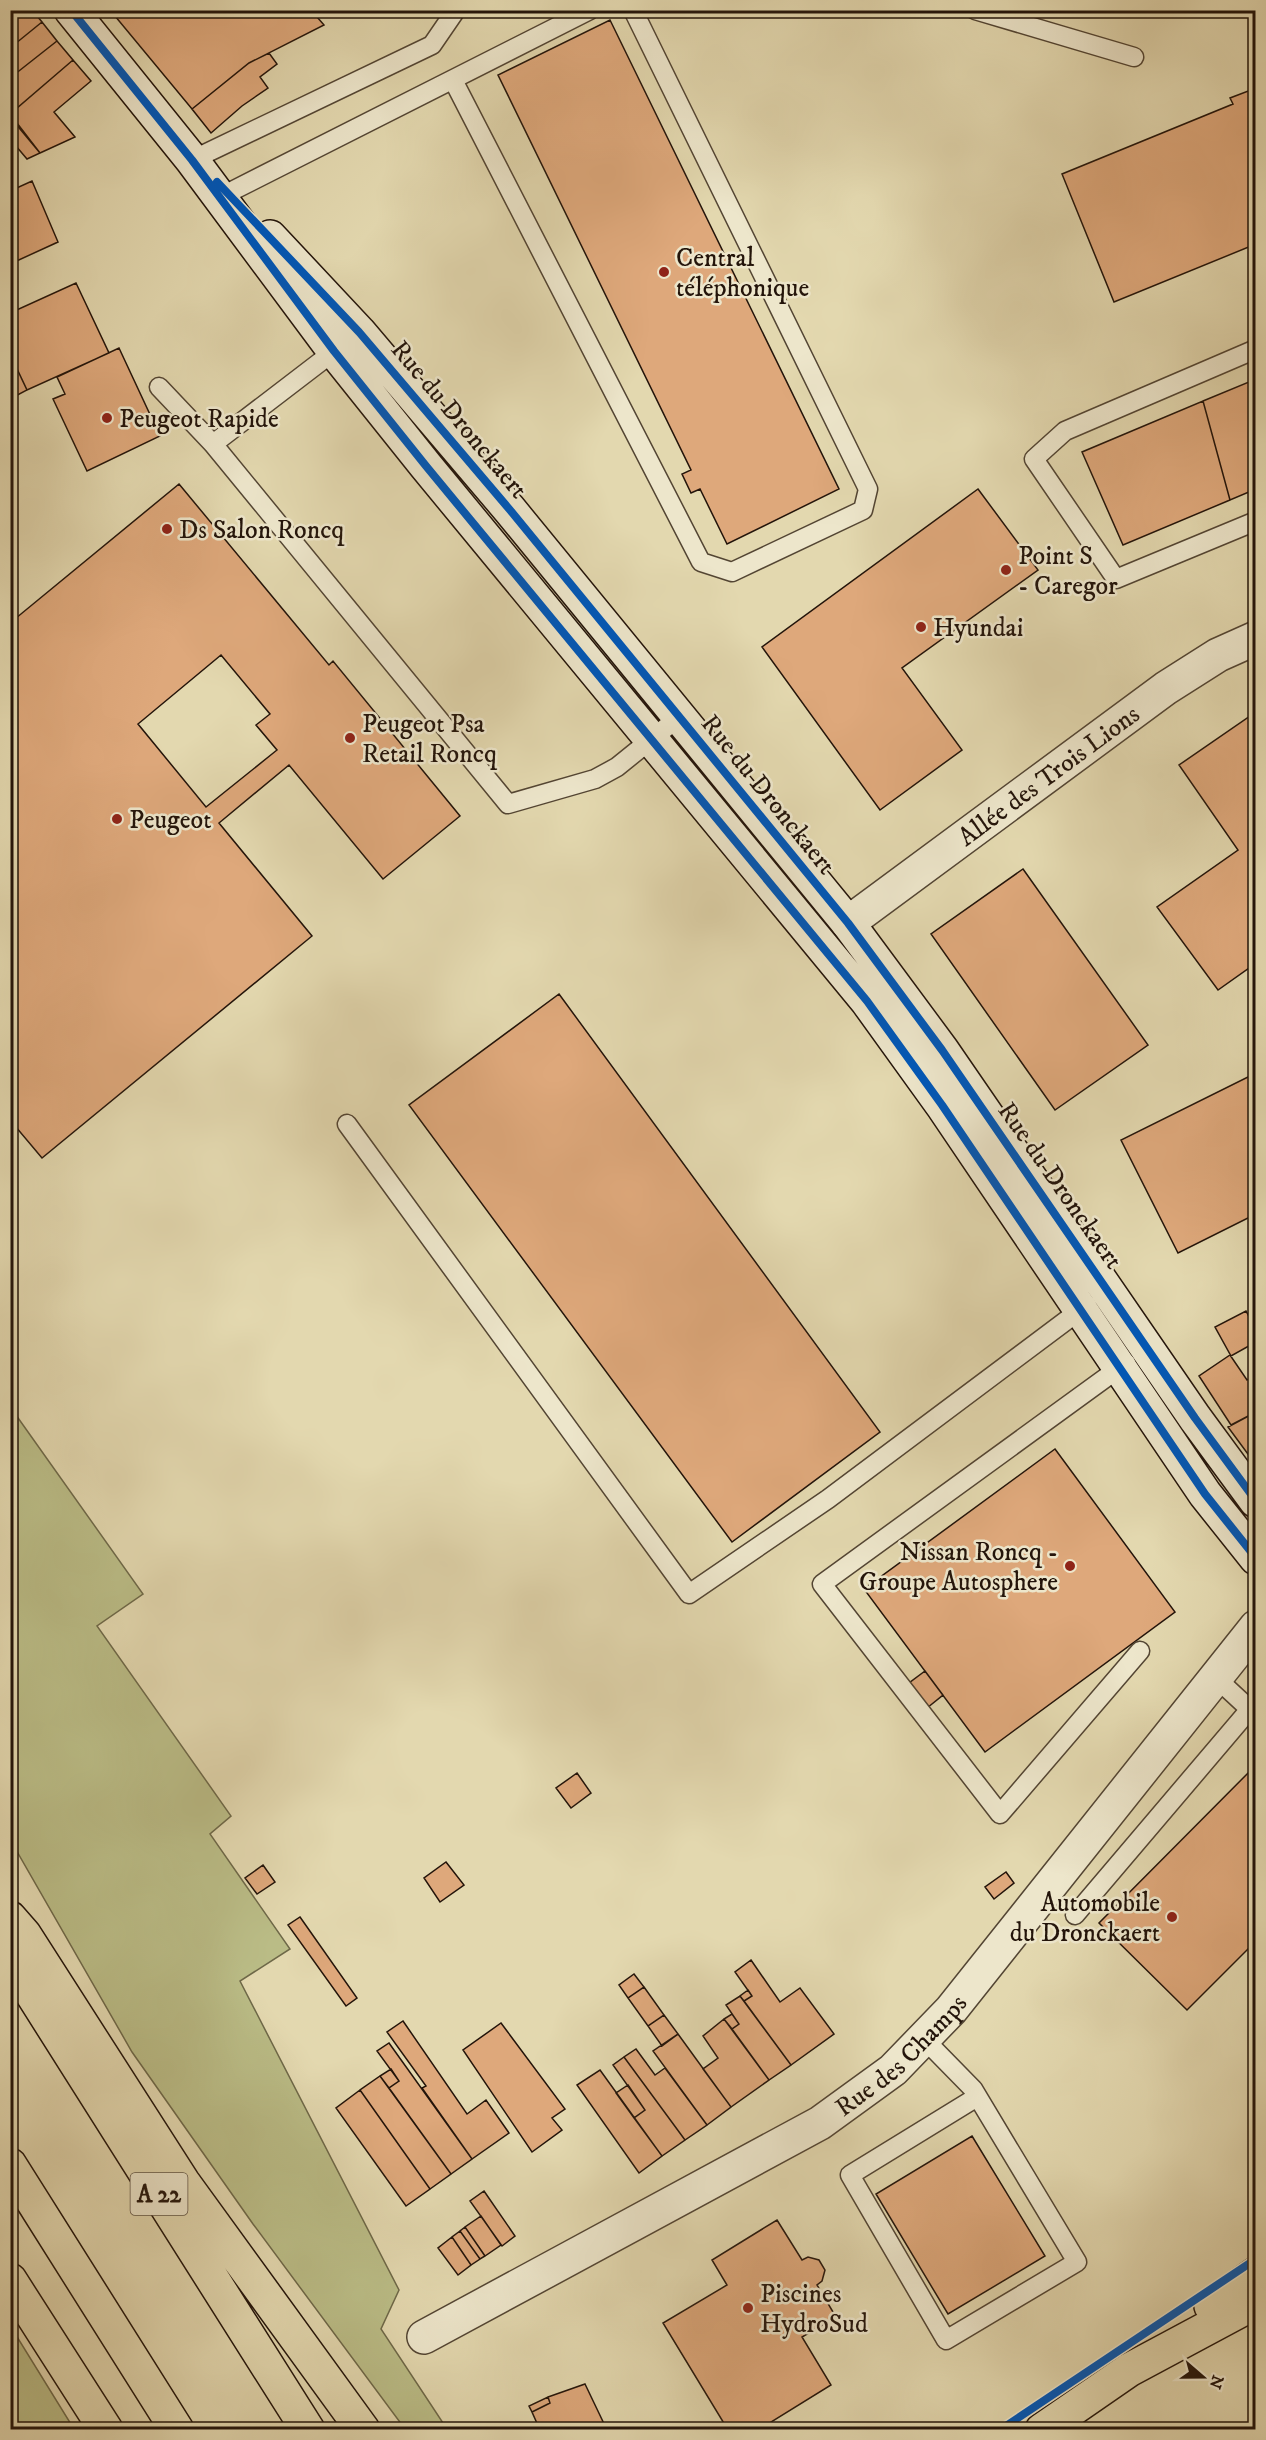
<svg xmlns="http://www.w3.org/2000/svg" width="1266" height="2440" font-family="'IM FELL DW Pica',serif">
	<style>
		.green { fill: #babc86; stroke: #6e6848; stroke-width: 1.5 }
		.building { fill: #dea87b; stroke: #23140a; stroke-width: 1.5; fill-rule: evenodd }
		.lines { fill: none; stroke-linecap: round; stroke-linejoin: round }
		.service-casing { stroke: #534533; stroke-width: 21 }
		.minor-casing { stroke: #534533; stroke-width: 36 }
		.secondary-casing { stroke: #23140a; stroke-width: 36 }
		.primary-casing { stroke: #23140a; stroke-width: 36 }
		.motorway-casing { stroke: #23140a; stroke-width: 36 }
		.service { stroke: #ede6cb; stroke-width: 18 }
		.minor { stroke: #ede6cb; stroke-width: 33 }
		.secondary { stroke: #ede6cb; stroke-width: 33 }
		.primary { stroke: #e3d8af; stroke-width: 33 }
		.motorway { stroke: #e3d8af; stroke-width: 33 }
		.cycleway-casing { stroke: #ede6cb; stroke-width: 11 }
		.cycleway { stroke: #0057b8; stroke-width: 8 }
		.poi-dot { fill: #8f2418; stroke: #ede6cb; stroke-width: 2 }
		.labels { text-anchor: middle; stroke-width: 5; stroke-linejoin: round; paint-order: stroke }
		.shield { fill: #ede6cb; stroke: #605344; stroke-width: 1.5 }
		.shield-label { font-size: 24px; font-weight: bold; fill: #23140a }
		.poi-label { font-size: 26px; fill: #23140a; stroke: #ede6cb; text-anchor: start }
		.street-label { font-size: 26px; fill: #23140a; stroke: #ede6cb }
	</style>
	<rect width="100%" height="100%" fill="#e3d8af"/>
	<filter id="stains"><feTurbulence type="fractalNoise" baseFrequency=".00333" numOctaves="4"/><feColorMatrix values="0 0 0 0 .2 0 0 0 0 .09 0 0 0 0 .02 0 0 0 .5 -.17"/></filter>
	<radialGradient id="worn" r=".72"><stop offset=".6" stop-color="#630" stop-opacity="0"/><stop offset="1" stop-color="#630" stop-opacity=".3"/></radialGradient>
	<path class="green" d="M11,1408L143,1594L97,1626L231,1816L210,1834L290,1949L240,1981L399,2290L381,2329L447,2429H405L253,2224L132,2052L11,1841Z
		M10,2327H11L74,2429H11Z"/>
	<path class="building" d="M32,10L42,22L10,48V11Z
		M110,10H270L274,16L280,10H311L324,25L249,63L192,109Z
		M610,20L839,489L727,544L700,489L691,493L682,474L691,470L498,75Z
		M42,22L57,41L10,78V48Z
		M57,41L73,60L10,114V78Z
		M269,53L277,64L260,77L268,88L242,106L211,133L192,109L249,63Z
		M73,60L91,81L54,112L75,137L40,153L10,114Z
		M1256,88V244L1114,302L1062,174L1233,104L1230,98Z
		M10,117L40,153L27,159L10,139Z
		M32,181L58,242L10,264V191Z
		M76,283L109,353L27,390L10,354V313Z
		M119,348L160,436L87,471L53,399L65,394L57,377Z
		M10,354L27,390L10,399Z
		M1256,379V489L1230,500L1203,401Z
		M1203,401L1230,500L1123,545L1082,452Z
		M179,484L329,665L333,661L460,816L383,879L289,765L219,823L312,936L42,1158L10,1120V623ZM221,655L270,714L256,725L277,750L206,807L138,724Z
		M978,489L1038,570L902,668L962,750L880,810L762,647Z
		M1256,712V963L1218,990L1157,907L1238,850L1179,765Z
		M1023,869L1148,1045L1055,1110L931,934Z
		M559,994L880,1432L732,1542L409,1105Z
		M1256,1073V1214L1178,1253L1121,1140Z
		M1246,1311L1256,1330V1342L1231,1356L1215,1327Z
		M1230,1355L1247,1380L1256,1374V1412L1231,1425L1199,1376Z
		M1256,1412V1465L1228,1427Z
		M1055,1449L1175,1612L985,1752L864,1589Z
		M925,1671L943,1695L927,1708L909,1683Z
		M1256,1765V1941L1187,2010L1099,1923Z
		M577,1773L591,1793L571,1808L556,1788Z
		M446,1862L464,1885L440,1902L424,1878Z
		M263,1865L275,1882L257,1894L245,1878Z
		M1006,1872L1014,1883L994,1899L985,1887Z
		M300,1917L357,1998L346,2006L288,1925Z
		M751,1960L780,2002L800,1988L834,2034L791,2065L744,2001L752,1996L735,1972Z
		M634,1974L644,1987L628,1998L619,1985Z
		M644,1987L664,2015L648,2026L628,1998Z
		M748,1990L752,1996L744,2001L740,1996Z
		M740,1996L791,2065L769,2080L732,2029L739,2024L726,2005Z
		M732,2014L739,2024L732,2029L724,2019Z
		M664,2015L678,2034L662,2046L648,2026Z
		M724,2019L769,2080L731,2107L703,2069L718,2058L703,2036Z
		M403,2021L467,2114L486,2100L509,2133L472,2159L422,2088L426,2086L387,2032Z
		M501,2023L565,2109L552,2118L562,2130L532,2152L463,2050Z
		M678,2034L731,2107L707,2125L653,2051Z
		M389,2043L472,2159L451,2174L389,2088L399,2081L377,2051Z
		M636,2049L655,2075L665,2068L707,2125L685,2140L624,2057Z
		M624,2057L685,2140L662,2156L634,2118L645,2110L613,2065Z
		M391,2069L399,2081L389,2088L380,2076Z
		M600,2070L662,2156L639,2173L577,2085Z
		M380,2076L451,2174L430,2189L360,2090Z
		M628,2085L645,2110L634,2118L616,2093Z
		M360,2090L430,2189L406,2206L336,2108Z
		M972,2136L1045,2256L948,2314L876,2194Z
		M484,2191L515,2236L502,2246L470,2201Z
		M481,2216L501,2245L485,2256L465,2227Z
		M777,2220L802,2260L808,2257L819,2260L825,2270L822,2281L817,2285L836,2317L802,2337L831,2385L758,2430H728L663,2323L727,2285L712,2260Z
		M465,2227L485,2256L480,2259L460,2231Z
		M460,2231L480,2259L471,2265L452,2237Z
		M452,2237L471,2265L458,2275L438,2248Z
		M585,2384L607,2430H540L532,2412L550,2403L548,2397Z
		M548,2397L550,2403L532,2412L529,2406Z"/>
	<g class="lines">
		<defs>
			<path id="service" d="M975,10L1134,57
				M453,80L701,562L732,572L863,510L868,489L633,10
				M192,160L432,45L456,10
				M228,193L590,10
				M341,346L213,444L508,804L595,779L617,767L679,717
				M1256,349L1065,431L1034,459L1116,579L1256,521
				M159,387L213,444
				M347,1124L689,1594L828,1499L1087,1305
				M1126,1363L822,1584L1000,1814L1140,1651
				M1215,1677L1256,1715
				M1075,1915L1250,1709
				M924,2039L973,2089L1077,2262L946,2340L850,2175L977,2097"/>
			<g id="minor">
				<path id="s1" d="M848,923L1166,688L1218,655L1256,638"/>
				<path id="s2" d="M424,2337L820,2123L893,2070L951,2010L1256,1627"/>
			</g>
			<path id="secondary" d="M71,10L192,160L334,351L426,466L867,1001L942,1105L1205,1494L1256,1558
				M270,237L359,332L510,510L848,923L942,1050L1195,1418L1256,1501"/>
			<path id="primary" d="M1211,2306L1256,2274
				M1042,2430L1129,2370L1256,2302"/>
			<path id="motorway" d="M10,1918L24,1934L183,2182L363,2430
				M10,1959L308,2430
				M10,2165L177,2430
				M10,2280L106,2430"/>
		</defs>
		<use href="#service" class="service-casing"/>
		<use href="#minor" class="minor-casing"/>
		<use href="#secondary" class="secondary-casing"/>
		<use href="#primary" class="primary-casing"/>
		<use href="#motorway" class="motorway-casing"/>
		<use href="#service" class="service"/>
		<use href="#minor" class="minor"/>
		<use href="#secondary" class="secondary"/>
		<use href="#primary" class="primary"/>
		<use href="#motorway" class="motorway"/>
		<defs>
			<path id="cycleway" d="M71,10L192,160L334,351L426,466L867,1001L942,1105L1205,1494L1256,1558
				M217,182L359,332L510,510L848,923L942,1050L1195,1418L1256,1501
				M1000,2430L1256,2259"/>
		</defs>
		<use href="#cycleway" class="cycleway-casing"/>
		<use href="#cycleway" class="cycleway"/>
	</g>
	<g class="poi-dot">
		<circle cx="664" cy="272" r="6"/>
		<circle cx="107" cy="418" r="6"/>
		<circle cx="167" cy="529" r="6"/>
		<circle cx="1006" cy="570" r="6"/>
		<circle cx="921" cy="627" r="6"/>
		<circle cx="350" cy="738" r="6"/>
		<circle cx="117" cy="819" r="6"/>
		<circle cx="1070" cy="1566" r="6"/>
		<circle cx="1172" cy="1917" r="6"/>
		<circle cx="748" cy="2308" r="6"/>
	</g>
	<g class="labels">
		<rect class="shield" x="130.5" y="2173" width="57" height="42" rx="4.5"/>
		<g class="shield-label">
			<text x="159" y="2202">A 22</text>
		</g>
		<g class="poi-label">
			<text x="676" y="266">Central<tspan x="676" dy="30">téléphonique</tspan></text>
			<text x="119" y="427">Peugeot Rapide</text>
			<text x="179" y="538">Ds Salon Roncq</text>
			<text x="1018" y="564">Point S<tspan x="1018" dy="30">- Caregor</tspan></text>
			<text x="933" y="636">Hyundai</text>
			<text x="362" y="732">Peugeot Psa<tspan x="362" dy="30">Retail Roncq</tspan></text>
			<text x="129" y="828">Peugeot</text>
			<text x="1058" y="1560" text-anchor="end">Nissan Roncq -<tspan x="1058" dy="30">Groupe Autosphere</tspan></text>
			<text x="1160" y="1911" text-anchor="end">Automobile<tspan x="1160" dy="30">du Dronckaert</tspan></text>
			<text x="760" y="2302">Piscines<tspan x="760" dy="30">HydroSud</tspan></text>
		</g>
		<g class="street-label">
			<text transform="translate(460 419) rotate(50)" y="9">Rue du Dronckaert</text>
			<text dy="9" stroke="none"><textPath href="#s1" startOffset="249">Allée des Trois Lions</textPath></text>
			<text transform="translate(769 794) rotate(51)" y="9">Rue du Dronckaert</text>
			<text transform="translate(1061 1185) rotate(55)" y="9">Rue du Dronckaert</text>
			<text dy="9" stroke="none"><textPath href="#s2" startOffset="556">Rue des Champs</textPath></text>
		</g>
	</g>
	<rect width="1266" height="2440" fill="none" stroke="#e3d8af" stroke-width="36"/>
	<rect x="12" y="12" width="1242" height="2416" fill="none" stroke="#23140a" stroke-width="3"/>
	<rect x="18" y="18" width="1230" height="2404" fill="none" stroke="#23140a" stroke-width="1.5"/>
	<g transform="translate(1203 2377) rotate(110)" stroke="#ede6cb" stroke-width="4.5" paint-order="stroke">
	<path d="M0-4.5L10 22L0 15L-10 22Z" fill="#23140a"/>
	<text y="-9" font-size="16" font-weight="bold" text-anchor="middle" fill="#23140a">N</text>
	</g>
	<rect width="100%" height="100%" filter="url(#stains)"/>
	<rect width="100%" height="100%" fill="url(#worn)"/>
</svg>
